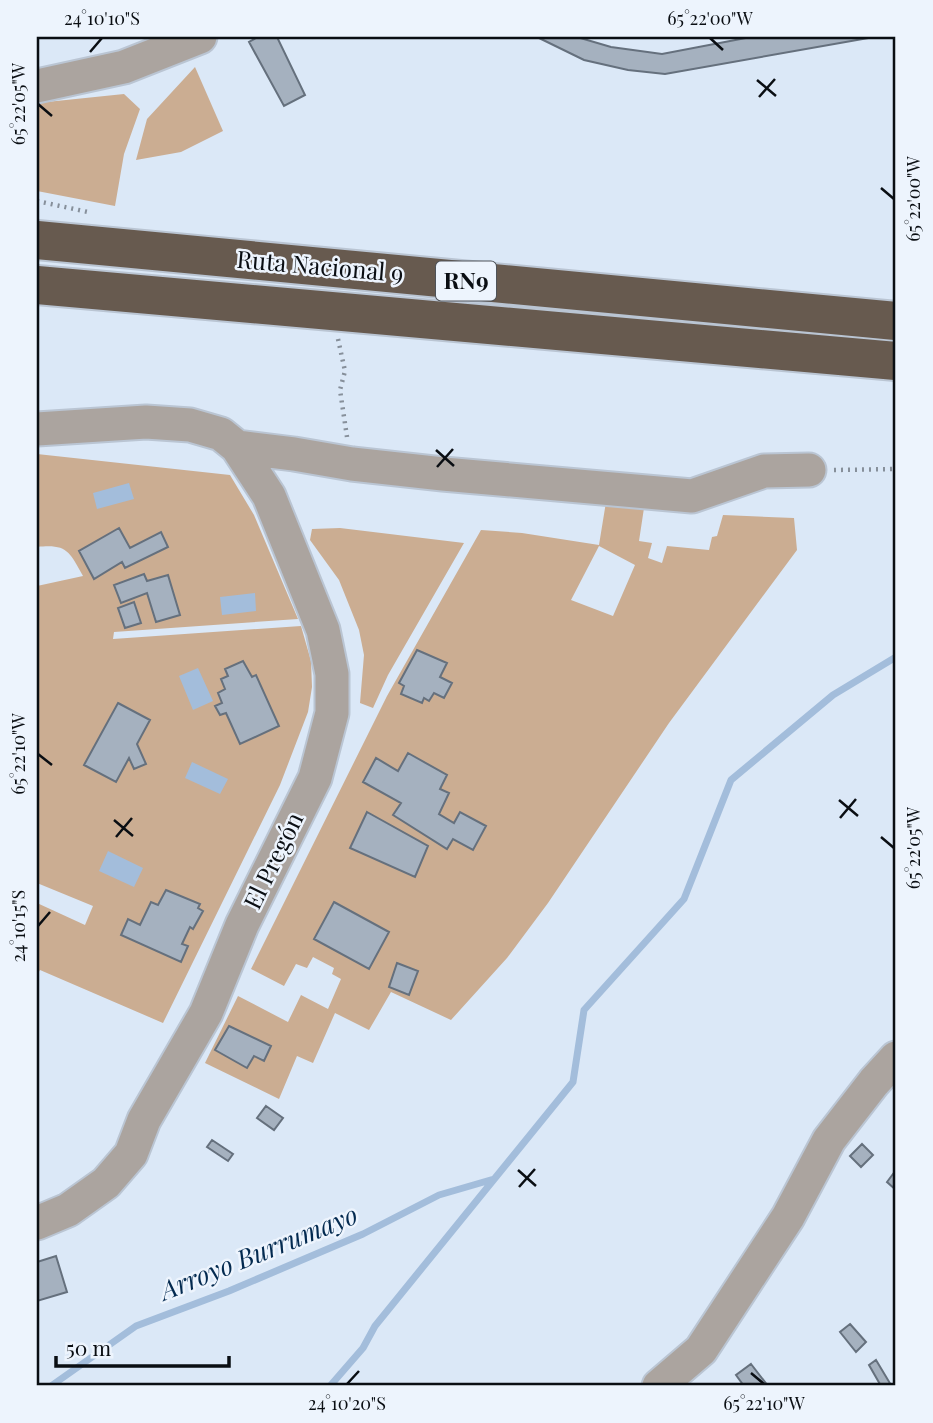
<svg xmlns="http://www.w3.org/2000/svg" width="933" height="1423" font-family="'Playfair Display',serif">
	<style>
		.green { fill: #cbad92; fill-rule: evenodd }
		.water { fill: #a3bddb }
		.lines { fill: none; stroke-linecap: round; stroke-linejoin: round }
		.stream { stroke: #a3bddb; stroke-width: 7 }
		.building { fill: #a5b1bf; stroke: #65707d; stroke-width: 2 }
		.minor-casing { stroke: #bac5d3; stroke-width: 37 }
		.highway-casing { stroke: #bac5d3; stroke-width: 42 }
		.path { stroke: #868f9a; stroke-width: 4.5; stroke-dasharray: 2 5; stroke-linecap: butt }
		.minor { stroke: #aba49f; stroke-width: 33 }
		.highway { stroke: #675a4f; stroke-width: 38 }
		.ticks { fill: none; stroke: #0a0e13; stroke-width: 2.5 }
		.labels { text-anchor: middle; stroke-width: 5; stroke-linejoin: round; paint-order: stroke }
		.shield { fill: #edf4fd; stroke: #4e5359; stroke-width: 2 }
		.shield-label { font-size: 23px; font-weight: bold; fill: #0a0e13 }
		.street-label { font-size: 24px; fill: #0a0e13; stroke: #edf4fd }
		.water-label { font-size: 26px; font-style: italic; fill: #032a50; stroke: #edf4fd }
		.neatline { fill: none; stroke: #0a0e13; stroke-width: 2.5 }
		.ticks-label { font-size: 18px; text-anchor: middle; fill: #0a0e13 }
	</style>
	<rect width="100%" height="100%" fill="#dbe8f7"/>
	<path class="green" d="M195,67L223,131L181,152L136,160L147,119Z
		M124,94L140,109L124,154L115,206L37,191V103Z
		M37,454L230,475L254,515L298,619L114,632L113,639L301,626L311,661L312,687L308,712L280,785L163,1023L40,970L37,975V903L85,925L93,906L37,883V586L83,576C69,551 67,544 37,547Z
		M606,502L644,508L639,541L652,543L648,558L662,563L667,546L709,550L712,537L717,536L723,515L794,518L797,550L669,723L548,903L507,958L451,1020L391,992L369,1030L335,1013L313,1063L297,1056L279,1099L205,1063L238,996L288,1022L301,995L328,1009L341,979L332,974L334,968L313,957L307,968L296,964L284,986L251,969L387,696L481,530L522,533L599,545ZM599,546L635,565L613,616L571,600Z
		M340,528L464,543L388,675L373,708L360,703L364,655L359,630L339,580L310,540L312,529Z"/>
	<path class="water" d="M129,483L134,499L97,509L93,493Z
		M255,593L256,611L222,615L220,597Z
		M198,668L213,701L193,710L179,676Z
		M192,762L228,779L220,794L185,778Z
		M108,851L143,868L134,887L99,871Z"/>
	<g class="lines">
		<path class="stream" d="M51,1386L136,1326L229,1291L363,1234L439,1195L494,1179
			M330,1386L363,1348L375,1326L573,1082L584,1010L684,899L731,780L833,695L896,657"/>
	</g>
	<path class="building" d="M258,37H277L305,95L284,106L249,42Z
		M537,37H577L611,47L662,54L751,37H874L665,74L628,70L584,60Z
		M119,528L130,548L161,532L168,547L125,568L122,562L94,579L79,551Z
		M144,574L147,581L168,575L180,615L156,622L147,593L121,603L114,585Z
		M134,602L141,623L125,628L118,608Z
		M417,650L447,663L440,677L452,683L444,698L434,693L429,701L424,698L422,703L401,694L404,686L399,683Z
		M243,661L252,677L256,675L279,726L240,744L226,713L220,715L215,706L222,703L218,693L225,689L221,679L228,676L225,669Z
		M118,703L150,720L137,744L146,764L134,769L129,758L116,782L84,765Z
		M408,753L447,775L440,789L449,793L439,814L454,823L460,812L486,826L473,850L453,839L447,849L393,815L401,803L363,782L376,758L398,771Z
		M367,812L428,846L415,877L350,848Z
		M166,890L200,904L198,908L203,911L193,929L190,927L182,944L188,946L181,962L121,935L128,919L140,925L151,902L158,905Z
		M334,902L389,932L369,969L314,939Z
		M397,963L418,971L409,995L389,987Z
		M229,1026L271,1046L264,1061L254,1056L247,1068L215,1050Z
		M266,1106L283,1118L274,1130L257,1118Z
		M212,1140L233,1154L228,1161L207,1147Z
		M862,1144L873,1155L861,1167L850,1156Z
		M896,1170V1190L887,1182Z
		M56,1256L67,1292L37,1301V1262Z
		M850,1324L866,1342L856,1352L840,1332Z
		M876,1360L891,1385L889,1386H881L869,1365Z
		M751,1364L768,1386H744L736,1375Z"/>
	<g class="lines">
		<defs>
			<path id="minor" d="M37,86L124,67L200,37
				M37,429L146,422L190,425L221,434L237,447L269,496L323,630L332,674V713L315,778L242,925L206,1013L144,1120L131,1154L106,1183L68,1210L37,1223
				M237,447L294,454L352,464L443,474L692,496L764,471L809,470
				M659,1386L701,1350L788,1217L829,1140L874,1082L896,1058"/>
			<path id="highway" d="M37,240L896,321
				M37,285L896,361"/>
		</defs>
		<use href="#minor" class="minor-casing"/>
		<use href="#highway" class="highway-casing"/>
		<path class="path" d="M37,201L88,212
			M338,339L345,371L340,390L347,437
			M834,470L896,469"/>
		<use href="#minor" class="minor"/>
		<use href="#highway" class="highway"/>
	</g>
	<path class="ticks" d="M710,38L723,50M90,52L102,38M757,80L776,96M759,97L775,79M38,104L52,116M881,188L894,199M436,450L454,466M437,467L453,449M38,754L52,765M839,800L858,816M840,818L856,799M114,820L133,836M116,837L132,818M881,837L894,848M38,926L50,912M518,1170L536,1186M519,1187L535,1169M751,1373L764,1384M347,1384L359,1371"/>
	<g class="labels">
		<rect class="shield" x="436" y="261.5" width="60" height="39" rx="5"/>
		<g class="shield-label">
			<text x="466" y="289">RN9</text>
		</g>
		<g class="street-label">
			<text transform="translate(320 267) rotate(5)" y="8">Ruta Nacional 9</text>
			<text transform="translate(274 861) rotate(-64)" y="8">El Pregón</text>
		</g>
		<g class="water-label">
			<text transform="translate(259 1253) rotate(-22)" y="9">Arroyo Burrumayo</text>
		</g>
	</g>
	<rect width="933" height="1423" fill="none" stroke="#edf4fd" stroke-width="77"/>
	<path d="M56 1356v10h173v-10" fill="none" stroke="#0a0e13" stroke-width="3.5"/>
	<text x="66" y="1356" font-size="21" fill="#0a0e13" stroke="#edf4fd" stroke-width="5" paint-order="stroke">50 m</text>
	<rect x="38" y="38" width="856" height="1346" class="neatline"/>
	<g class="ticks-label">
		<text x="102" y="25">24°10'10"S</text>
		<text x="710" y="25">65°22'00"W</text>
		<text transform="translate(19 104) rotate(-90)" y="6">65°22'05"W</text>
		<text transform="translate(914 199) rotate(-90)" y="6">65°22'00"W</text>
		<text transform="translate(19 754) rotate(-90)" y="6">65°22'10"W</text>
		<text transform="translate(914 848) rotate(-90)" y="6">65°22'05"W</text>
		<text transform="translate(19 926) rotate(-90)" y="6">24°10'15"S</text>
		<text x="347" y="1410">24°10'20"S</text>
		<text x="764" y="1410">65°22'10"W</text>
	</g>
</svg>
